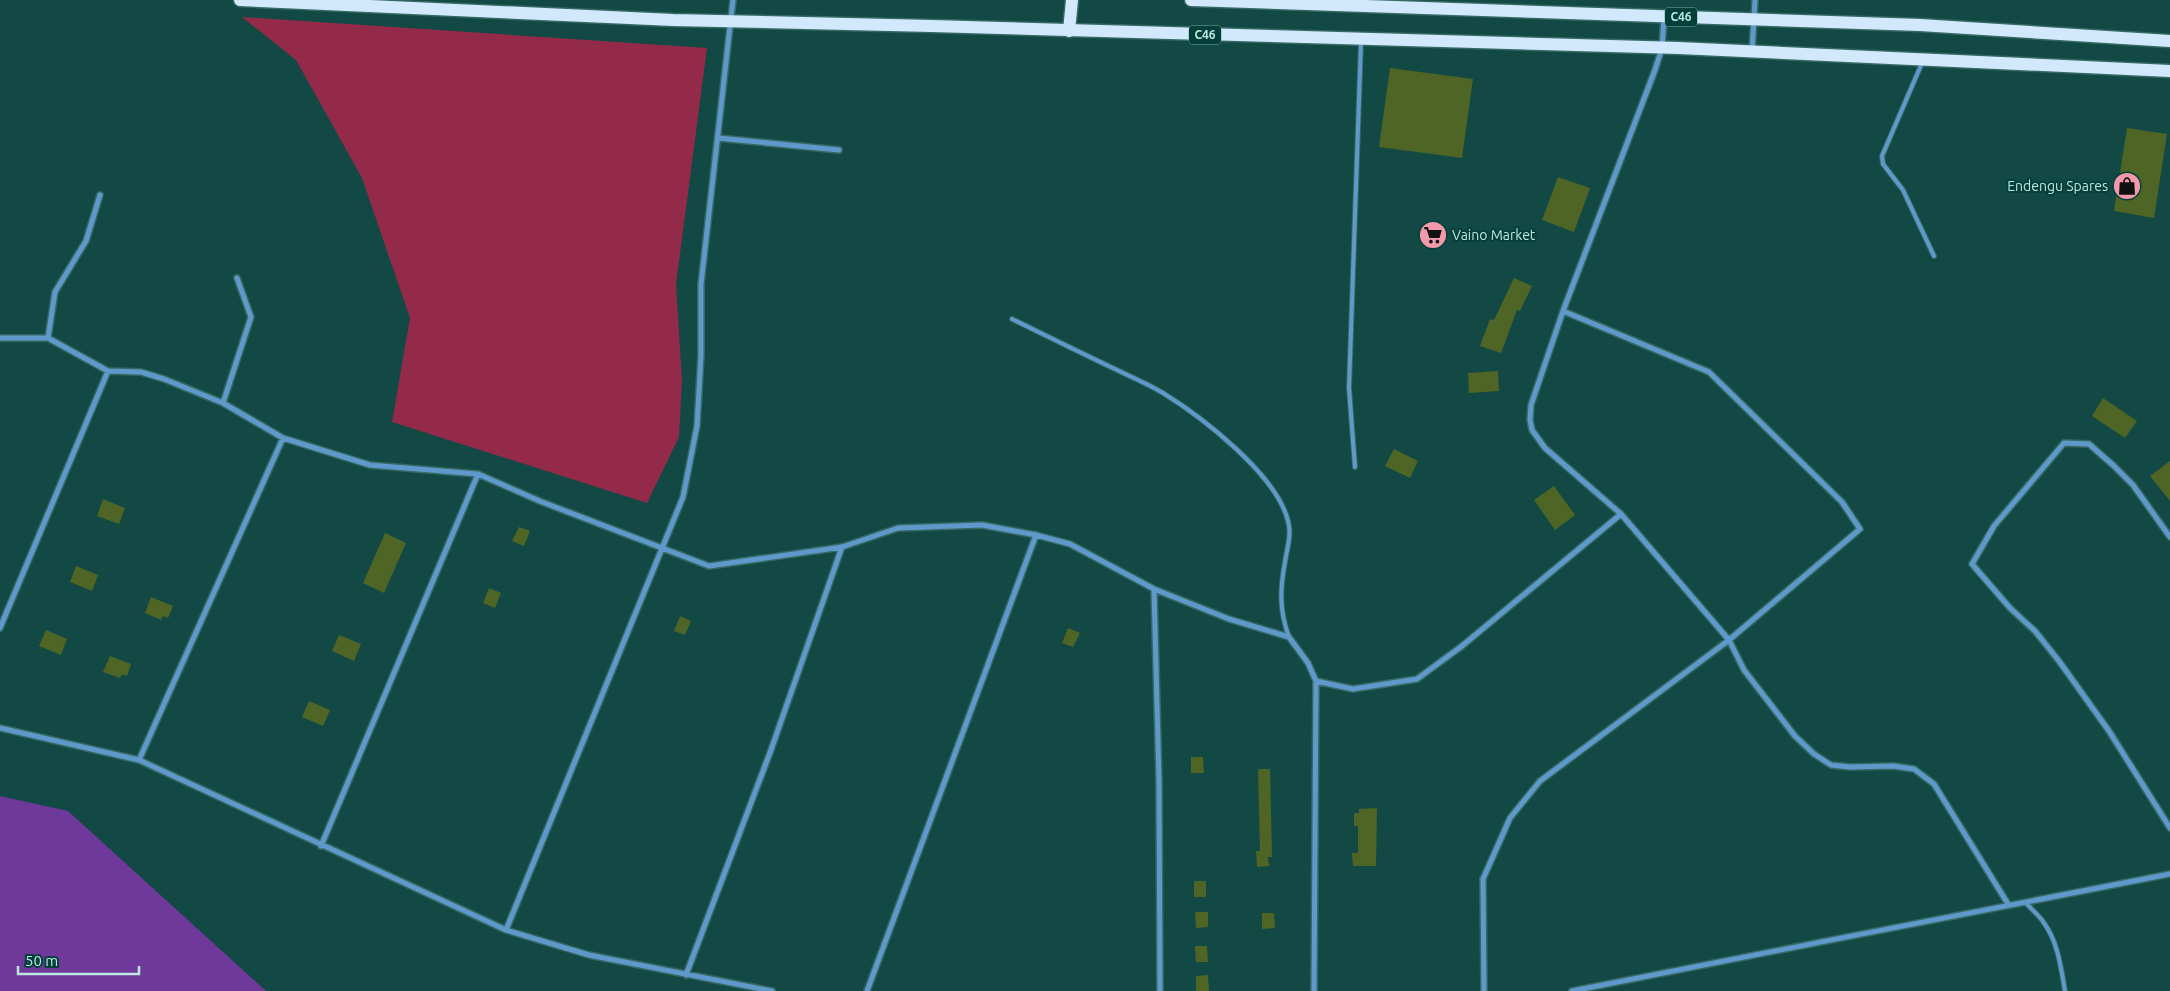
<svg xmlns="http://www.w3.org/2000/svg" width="2170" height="991" font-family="Ubuntu,sans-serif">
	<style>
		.green { fill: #942a4a }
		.water { fill: #6e399b }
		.building { fill: #4e6525 }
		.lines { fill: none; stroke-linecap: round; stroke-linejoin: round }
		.service-casing { stroke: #356963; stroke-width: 6 }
		.minor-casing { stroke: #356963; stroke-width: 8 }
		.primary-casing { stroke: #356963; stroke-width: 15 }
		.service { stroke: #5f98cb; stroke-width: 4 }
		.minor { stroke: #5f98cb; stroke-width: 5 }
		.primary { stroke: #d2e8fd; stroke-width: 12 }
		.labels { text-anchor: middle; stroke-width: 4; stroke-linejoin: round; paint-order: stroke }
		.shield { fill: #043f3a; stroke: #84b5af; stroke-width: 1 }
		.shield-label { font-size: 12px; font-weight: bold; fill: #bbe7e1 }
		.poi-label { font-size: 14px; fill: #bbe7e1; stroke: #043f3a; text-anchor: end }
	</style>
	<rect width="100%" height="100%" fill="#134944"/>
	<path class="green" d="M242,17L707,48L676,284L682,380L679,437L647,503L392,422L410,318L362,178L296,60Z"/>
	<path class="water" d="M0,796L68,811L266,991H0Z"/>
	<path class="building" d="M1390,68L1473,79L1462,158L1379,147Z
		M2127,128L2167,134L2154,218L2114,211Z
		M1558,177L1590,188L1574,232L1542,220Z
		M1514,278L1532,286L1520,311L1517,310L1501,353L1480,346L1490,319L1494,320Z
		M1498,371L1499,391L1469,393L1468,373Z
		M2103,398L2137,421L2125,438L2092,416Z
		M1394,449L1418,461L1410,478L1385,466Z
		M2170,461V501L2150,476Z
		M1554,486L1575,515L1555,530L1534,500Z
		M103,499L125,508L119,524L97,516Z
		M519,527L530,531L524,546L512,541Z
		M385,533L406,543L384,593L363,583Z
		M76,566L98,575L92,591L70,582Z
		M489,588L501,593L495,608L483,603Z
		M151,597L173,606L168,618L163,616L161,620L145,613Z
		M680,616L691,621L685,635L674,631Z
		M1068,628L1080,633L1073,647L1062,643Z
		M46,630L67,639L61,655L39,646Z
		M339,635L361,644L354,661L332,651Z
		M110,656L131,664L127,676L122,674L120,678L103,672Z
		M309,701L330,710L323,726L302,717Z
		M1191,757H1203L1204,773H1191Z
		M1258,769H1270L1272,857H1268L1269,866L1257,867L1256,851H1260Z
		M1377,808L1376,866H1353L1352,853H1358V826H1354V813H1359V809Z
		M1194,881H1206V897H1194Z
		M1195,912H1208V927L1196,928Z
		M1262,913H1274L1275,928L1262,929Z
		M1195,946H1207L1208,962H1196Z
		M1208,975L1209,991H1196V976Z"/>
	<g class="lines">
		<defs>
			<path id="service" d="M1922,63L1882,156L1883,164L1903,190L1934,256
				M1012,319C1047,336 1081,353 1115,369C1131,377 1148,384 1163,393C1202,417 1277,475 1288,521C1292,535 1287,548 1285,562C1280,589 1279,610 1289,637
				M1355,467L1349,388L1361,42
				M2025,902C2031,909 2039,915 2044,923C2058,942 2061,968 2065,991"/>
			<path id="minor" d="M1664,18L1662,48L1655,70L1563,311L1531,405L1530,420L1532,430L1545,448L1621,514L1729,640L1744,670L1795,736L1814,754L1831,765L1850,767L1893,766L1914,769L1934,784L2008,904
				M1752,52L1755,0
				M718,138L839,150
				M0,338H48L108,371L141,372L164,379L223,403L283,438L370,465L478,474L542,502L709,566L842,547L898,528L982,525L1036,535L1070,544L1154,589L1229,619L1289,637L1308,663L1316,681L1314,991
				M48,338L55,292L86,241L100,195
				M223,403L251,317L237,278
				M2170,537L2133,485L2114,466L2089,444L2064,443L1994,526L1972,564L2010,608L2035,631L2059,661L2109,731L2170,828
				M1154,589L1159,781L1160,991
				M0,628L108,371
				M1316,681L1353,689L1417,679L1462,646L1621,514
				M0,728L139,760L506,930L589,955L772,991
				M139,760L283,438
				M321,846L478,474
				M506,930L683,497L697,426L701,355V284L733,0
				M686,975L771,750L842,547
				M867,991L1036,535
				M1484,991L1483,879L1510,818L1540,781L1729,640L1860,529L1842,502L1709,372L1563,311
				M1572,991C1771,952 1971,912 2170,874"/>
			<path id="primary" d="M240,0L673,20L932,26L1679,48L2170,71
				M1191,0L1920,25L2170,41
				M1069,31L1072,0"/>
		</defs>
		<use href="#service" class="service-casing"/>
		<use href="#minor" class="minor-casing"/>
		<use href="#primary" class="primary-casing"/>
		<use href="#service" class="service"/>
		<use href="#minor" class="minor"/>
		<use href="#primary" class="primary"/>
	</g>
	<defs>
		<symbol id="shop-disc" viewBox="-11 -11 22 22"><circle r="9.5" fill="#f29aac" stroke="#043f3a"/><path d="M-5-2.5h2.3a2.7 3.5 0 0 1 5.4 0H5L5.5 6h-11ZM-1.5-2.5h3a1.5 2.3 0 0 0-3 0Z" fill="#111"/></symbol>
		<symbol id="supermarket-disc" viewBox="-11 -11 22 22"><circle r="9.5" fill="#f29aac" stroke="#043f3a"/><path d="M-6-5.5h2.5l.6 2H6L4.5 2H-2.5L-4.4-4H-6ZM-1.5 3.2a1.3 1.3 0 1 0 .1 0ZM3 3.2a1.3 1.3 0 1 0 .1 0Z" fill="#111"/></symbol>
	</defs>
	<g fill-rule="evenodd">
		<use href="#shop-disc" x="2111" y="170" width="32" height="32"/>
		<use href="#supermarket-disc" x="1417" y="219" width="32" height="32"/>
	</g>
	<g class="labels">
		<g class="shield">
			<rect x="1665" y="7.5" width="32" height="19" rx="4"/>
			<rect x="1189" y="25.5" width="32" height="19" rx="4"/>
		</g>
		<g class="shield-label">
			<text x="1681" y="21">C46</text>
			<text x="1205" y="39">C46</text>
		</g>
		<g class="poi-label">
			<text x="2108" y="191">Endengu Spares</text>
			<text x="1452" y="240" text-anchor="start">Vaino Market</text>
		</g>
	</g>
	<path d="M18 966v8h121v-8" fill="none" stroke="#bbe7e1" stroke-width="2.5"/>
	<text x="25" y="966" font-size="15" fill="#bbe7e1" stroke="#043f3a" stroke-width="4" paint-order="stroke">50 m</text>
</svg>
